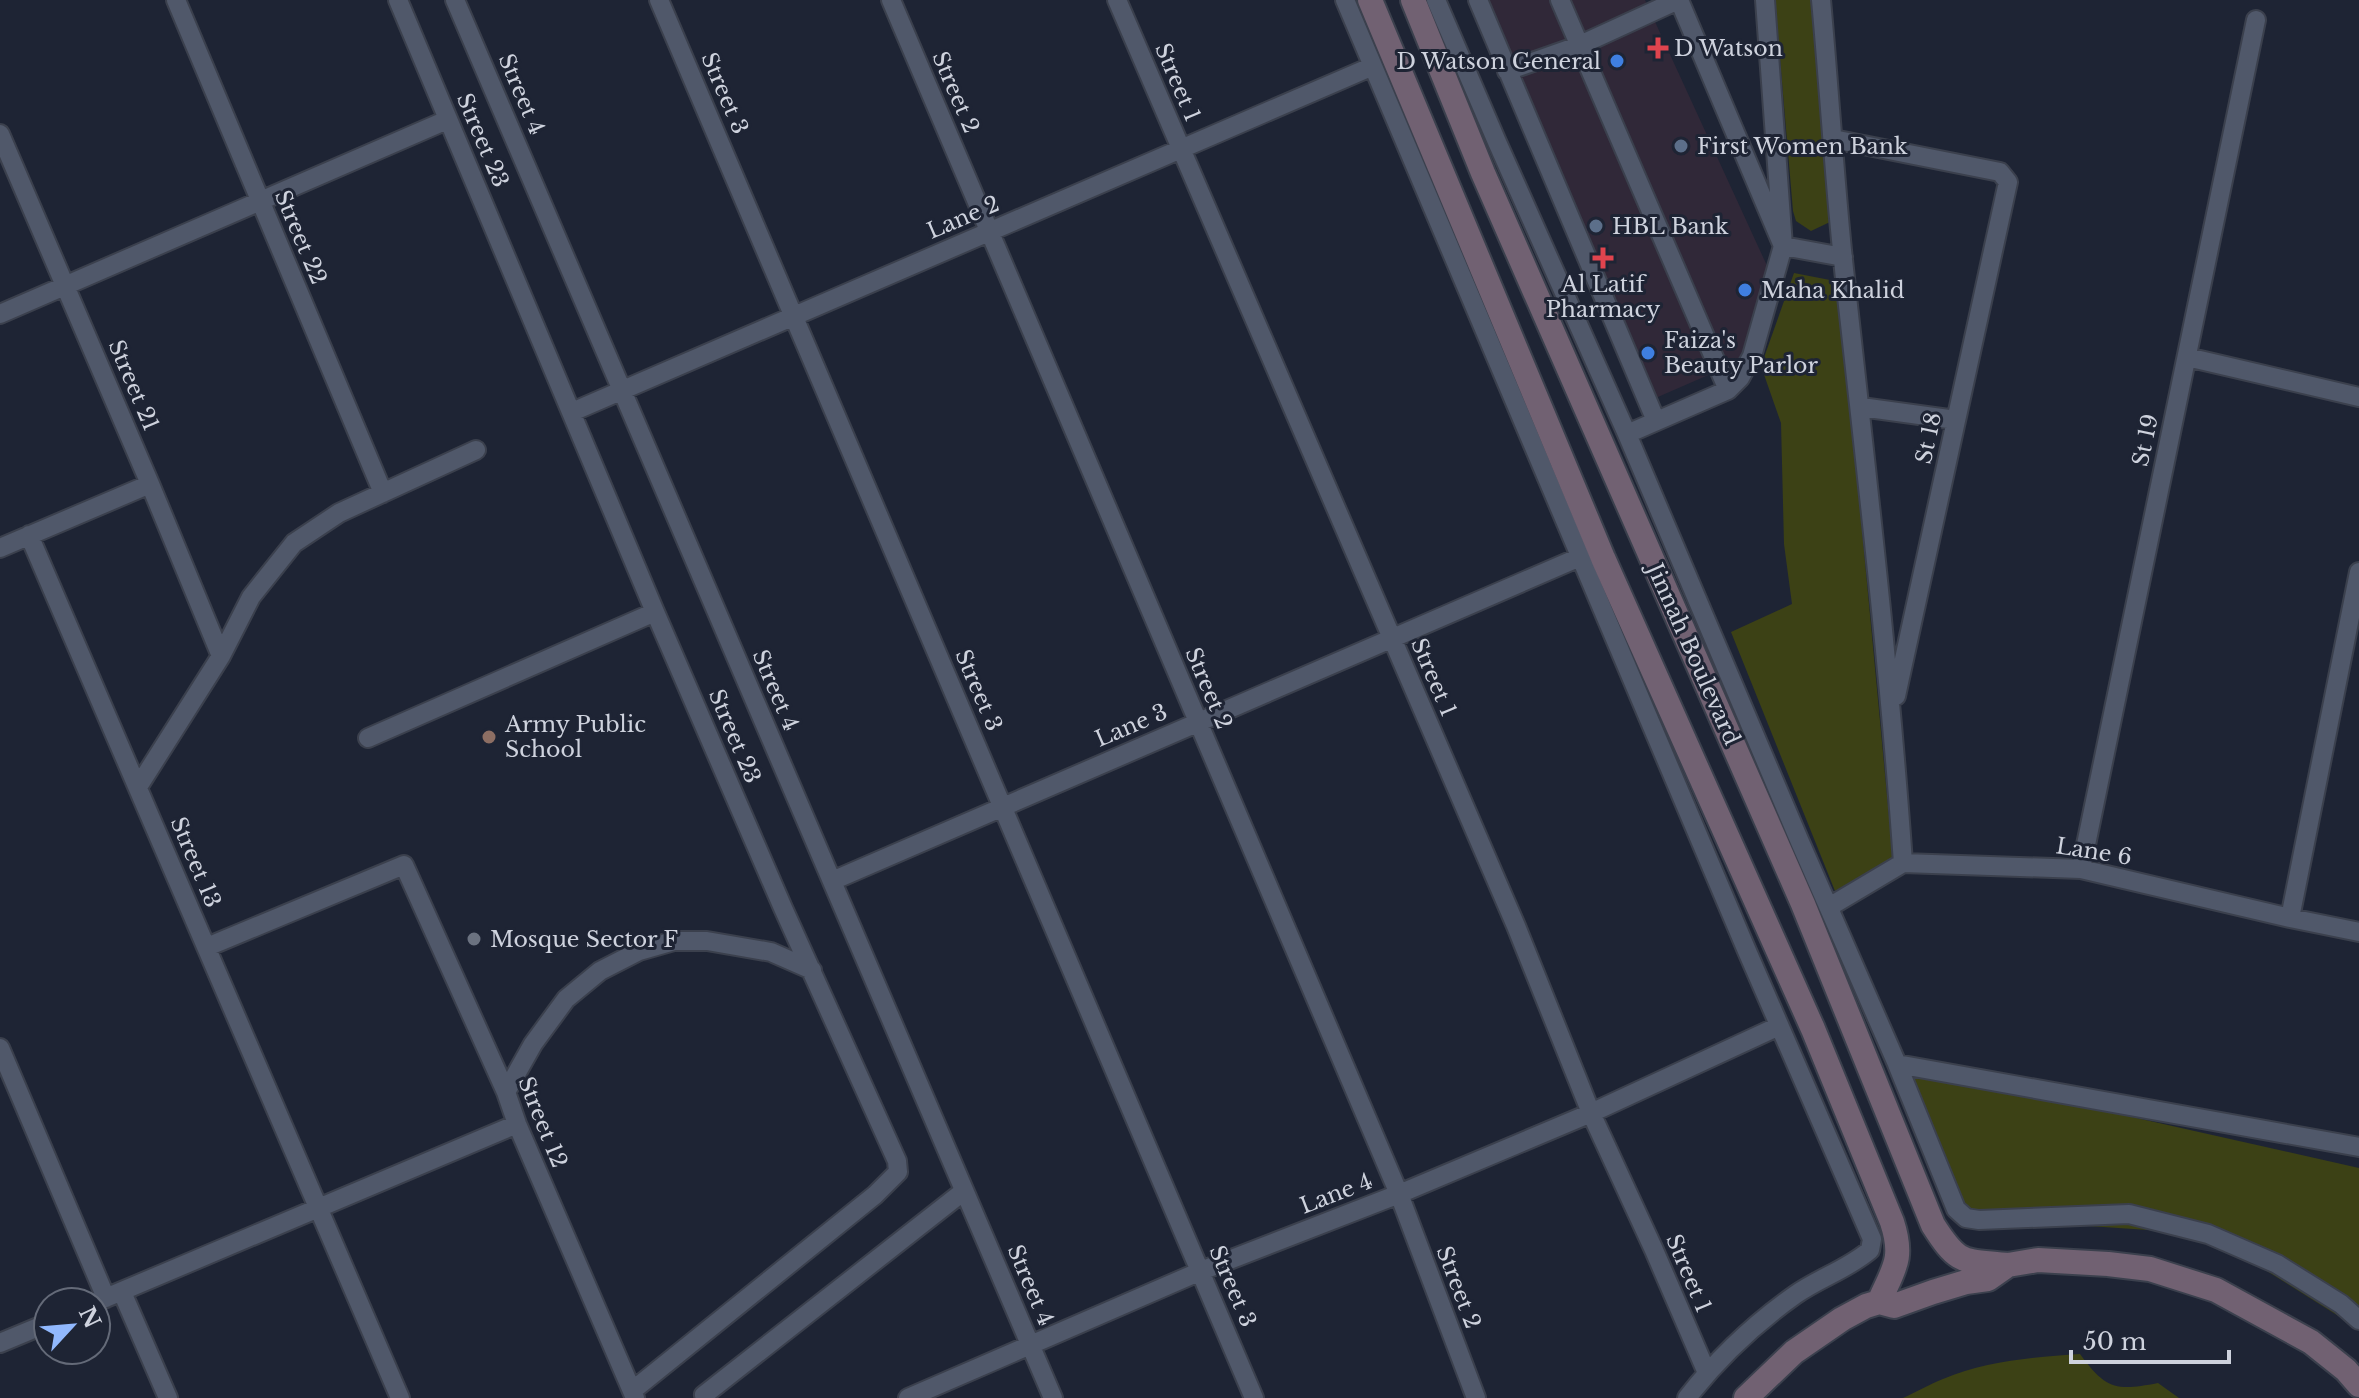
<svg xmlns="http://www.w3.org/2000/svg" width="2359" height="1398" font-family="'Libre Baskerville',serif">
	<style>
		.commercial { fill: #302838 }
		.green { fill: #3c4115 }
		.lines { fill: none; stroke-linecap: round; stroke-linejoin: round }
		.street-casing { stroke: #3b404d; stroke-width: 22 }
		.secondary-casing { stroke: #3b404d; stroke-width: 28 }
		.street { stroke: #50586a; stroke-width: 18 }
		.secondary { stroke: #716172; stroke-width: 24 }
		.health-dot { fill: #e0444e; stroke: #1e2434; stroke-width: 3 }
		.shop-dot { fill: #3f7fe0; stroke: #1e2434; stroke-width: 3 }
		.service-dot { fill: #5c6f8a; stroke: #1e2434; stroke-width: 3 }
		.education-dot { fill: #8d6e63; stroke: #1e2434; stroke-width: 3 }
		.worship-dot { fill: #6b7280; stroke: #1e2434; stroke-width: 3 }
		.labels { text-anchor: middle; stroke-width: 6; stroke-linejoin: round; paint-order: stroke }
		.poi-label { font-size: 22px; fill: #ced2dd; stroke: #1e2434; text-anchor: start }
		.street-label { font-size: 22px; fill: #ced2dd; stroke: #1e2434 }
	</style>
	<rect width="100%" height="100%" fill="#1e2434"/>
	<path class="commercial" d="M1483,0H1645L1774,281L1752,356L1651,400Z"/>
	<path class="green" d="M1775,0H1815L1831,183L1830,222L1811,231L1796,221L1793,211Z
		M1794,273L1830,280L1840,296L1893,859L1835,891L1731,632L1792,604L1784,544L1781,423L1761,366Z
		M1897,1064L2359,1168V1329L2208,1234L1966,1218Z
		M2080,1354C2106,1390 2117,1391 2158,1383L2179,1398H1903C1916,1392 1930,1384 1943,1379C1986,1361 2034,1357 2080,1354Z"/>
	<g class="lines">
		<defs>
			<path id="street" d="M176,0L383,493
				M398,0L655,612L783,908L897,1161L898,1172L875,1195L632,1391
				M455,0L1053,1398
				M659,0L1254,1398
				M891,0L1399,1194L1476,1398
				M1117,0L1516,926L1591,1113L1654,1250L1707,1373
				M1345,0L1747,951L1872,1239L1870,1250C1848,1269 1819,1278 1795,1295C1754,1324 1718,1358 1687,1398
				M1436,0L1497,142L1627,434L1800,842L1897,1064L1956,1209L1966,1218L1979,1220L2129,1214L2208,1234L2277,1264L2341,1304L2359,1320
				M1478,0L1656,421
				M1560,0L1728,390
				M1679,0L1783,246L1843,257
				M1821,0C1829,86 1834,173 1843,260C1865,461 1889,661 1903,863
				M1507,71L1578,46L1678,0
				M0,134L150,484L221,656
				M1833,139L2000,172L2008,182L1896,696
				M0,314L447,120
				M2187,357L2359,397
				M1861,407L1956,420
				M572,412L1373,66
				M1627,434L1728,390L1740,378L1752,356L1783,246L1765,0
				M29,535L400,1398
				M0,548L150,484
				M368,738L655,612
				M138,787L221,656L251,597L294,543L339,513L476,450
				M2081,869L2256,20
				M832,881L1580,557
				M1829,907L1903,863L2081,869L2290,918L2359,932
				M2290,918L2359,572
				M207,947L404,865L506,1092L517,1124L635,1398
				M0,1048L106,1298
				M1897,1064L2359,1147
				M506,1092L533,1044L566,999L600,971L639,951L674,941H707L771,952L812,970
				M122,1292L168,1398
				M96,1302L517,1124
				M0,1343L48,1323
				M705,1398L704,1395L964,1191
				M908,1398L1201,1271L1399,1194L1591,1113L1779,1026"/>
			<path id="secondary" d="M1370,0L1603,558L1813,1029L1892,1222C1904,1259 1894,1268 1879,1302
				M1413,0L1483,173L1803,904L1933,1225C1959,1266 1963,1260 2008,1265
				M1746,1398L1794,1352L1842,1319L1866,1306L1879,1302L1894,1306L1933,1292L1966,1282L1988,1279L2008,1265L2038,1260L2108,1264L2150,1269L2216,1290L2311,1342L2346,1370L2359,1385"/>
		</defs>
		<use href="#street" class="street-casing"/>
		<use href="#secondary" class="secondary-casing"/>
		<use href="#street" class="street"/>
		<use href="#secondary" class="secondary"/>
	</g>
	<g class="health-dot">
		<path d="M1654 36h8v8h8v8h-8v8h-8v-8h-8v-8h8z"/>
		<path d="M1599 246h8v8h8v8h-8v8h-8v-8h-8v-8h8z"/>
	</g>
	<g class="shop-dot">
		<circle cx="1617" cy="61" r="8"/>
		<circle cx="1745" cy="290" r="8"/>
		<circle cx="1648" cy="353" r="8"/>
	</g>
	<g class="service-dot">
		<circle cx="1681" cy="146" r="8"/>
		<circle cx="1596" cy="226" r="8"/>
	</g>
	<circle class="education-dot" cx="489" cy="737" r="8"/>
	<circle class="worship-dot" cx="474" cy="939" r="8"/>
	<g class="labels">
		<g class="poi-label">
			<text x="1674" y="56">D Watson</text>
			<text x="1601" y="69" text-anchor="end">D Watson General</text>
			<text x="1697" y="154">First Women Bank</text>
			<text x="1612" y="234">HBL Bank</text>
			<text x="1603" y="292" text-anchor="middle">Al Latif<tspan x="1603" dy="25">Pharmacy</tspan></text>
			<text x="1761" y="298">Maha Khalid</text>
			<text x="1664" y="348">Faiza's<tspan x="1664" dy="25">Beauty Parlor</tspan></text>
			<text x="505" y="732">Army Public<tspan x="505" dy="25">School</tspan></text>
			<text x="490" y="947">Mosque Sector F</text>
		</g>
		<g class="street-label">
			<text transform="translate(1178 82) rotate(67)" y="8">Street 1</text>
			<text transform="translate(956 92) rotate(67)" y="8">Street 2</text>
			<text transform="translate(725 93) rotate(67)" y="8">Street 3</text>
			<text transform="translate(522 94) rotate(67)" y="8">Street 4</text>
			<text transform="translate(483 140) rotate(67)" y="8">Street 23</text>
			<text transform="translate(963 217) rotate(-23)" y="8">Lane 2</text>
			<text transform="translate(301 237) rotate(67)" y="8">Street 22</text>
			<text transform="translate(134 385) rotate(67)" y="8">Street 21</text>
			<text transform="translate(1928 438) rotate(-78)" y="8">St 18</text>
			<text transform="translate(2145 440) rotate(-78)" y="8">St 19</text>
			<text transform="translate(1694 654) rotate(66)" y="8">Jinnah Boulevard</text>
			<text transform="translate(1434 677) rotate(67)" y="8">Street 1</text>
			<text transform="translate(1209 688) rotate(67)" y="8">Street 2</text>
			<text transform="translate(776 690) rotate(67)" y="8">Street 4</text>
			<text transform="translate(979 690) rotate(67)" y="8">Street 3</text>
			<text transform="translate(1131 725) rotate(-23)" y="8">Lane 3</text>
			<text transform="translate(735 736) rotate(67)" y="8">Street 23</text>
			<text transform="translate(2094 851) rotate(9)" y="8">Lane 6</text>
			<text transform="translate(196 862) rotate(67)" y="8">Street 13</text>
			<text transform="translate(543 1122) rotate(68)" y="8">Street 12</text>
			<text transform="translate(1336 1193) rotate(-21)" y="8">Lane 4</text>
			<text transform="translate(1689 1273) rotate(67)" y="8">Street 1</text>
			<text transform="translate(1031 1285) rotate(67)" y="8">Street 4</text>
			<text transform="translate(1233 1286) rotate(67)" y="8">Street 3</text>
			<text transform="translate(1459 1287) rotate(69)" y="8">Street 2</text>
		</g>
	</g>
	<g transform="translate(72 1326) rotate(64)"><circle r="38" fill="#1e2434" stroke="#646a78" stroke-width="2"/>
	<path d="M0-6L14 30L0 20L-14 30Z" fill="#91b8fd"/>
	<text y="-12" font-size="22" font-weight="bold" text-anchor="middle" fill="#ced2dd">N</text>
	</g>
	<path d="M2071 1350v12h158v-12" fill="none" stroke="#ced2dd" stroke-width="4"/>
	<text x="2083" y="1350" font-size="24" fill="#ced2dd" stroke="#1e2434" stroke-width="6" paint-order="stroke">50 m</text>
</svg>
